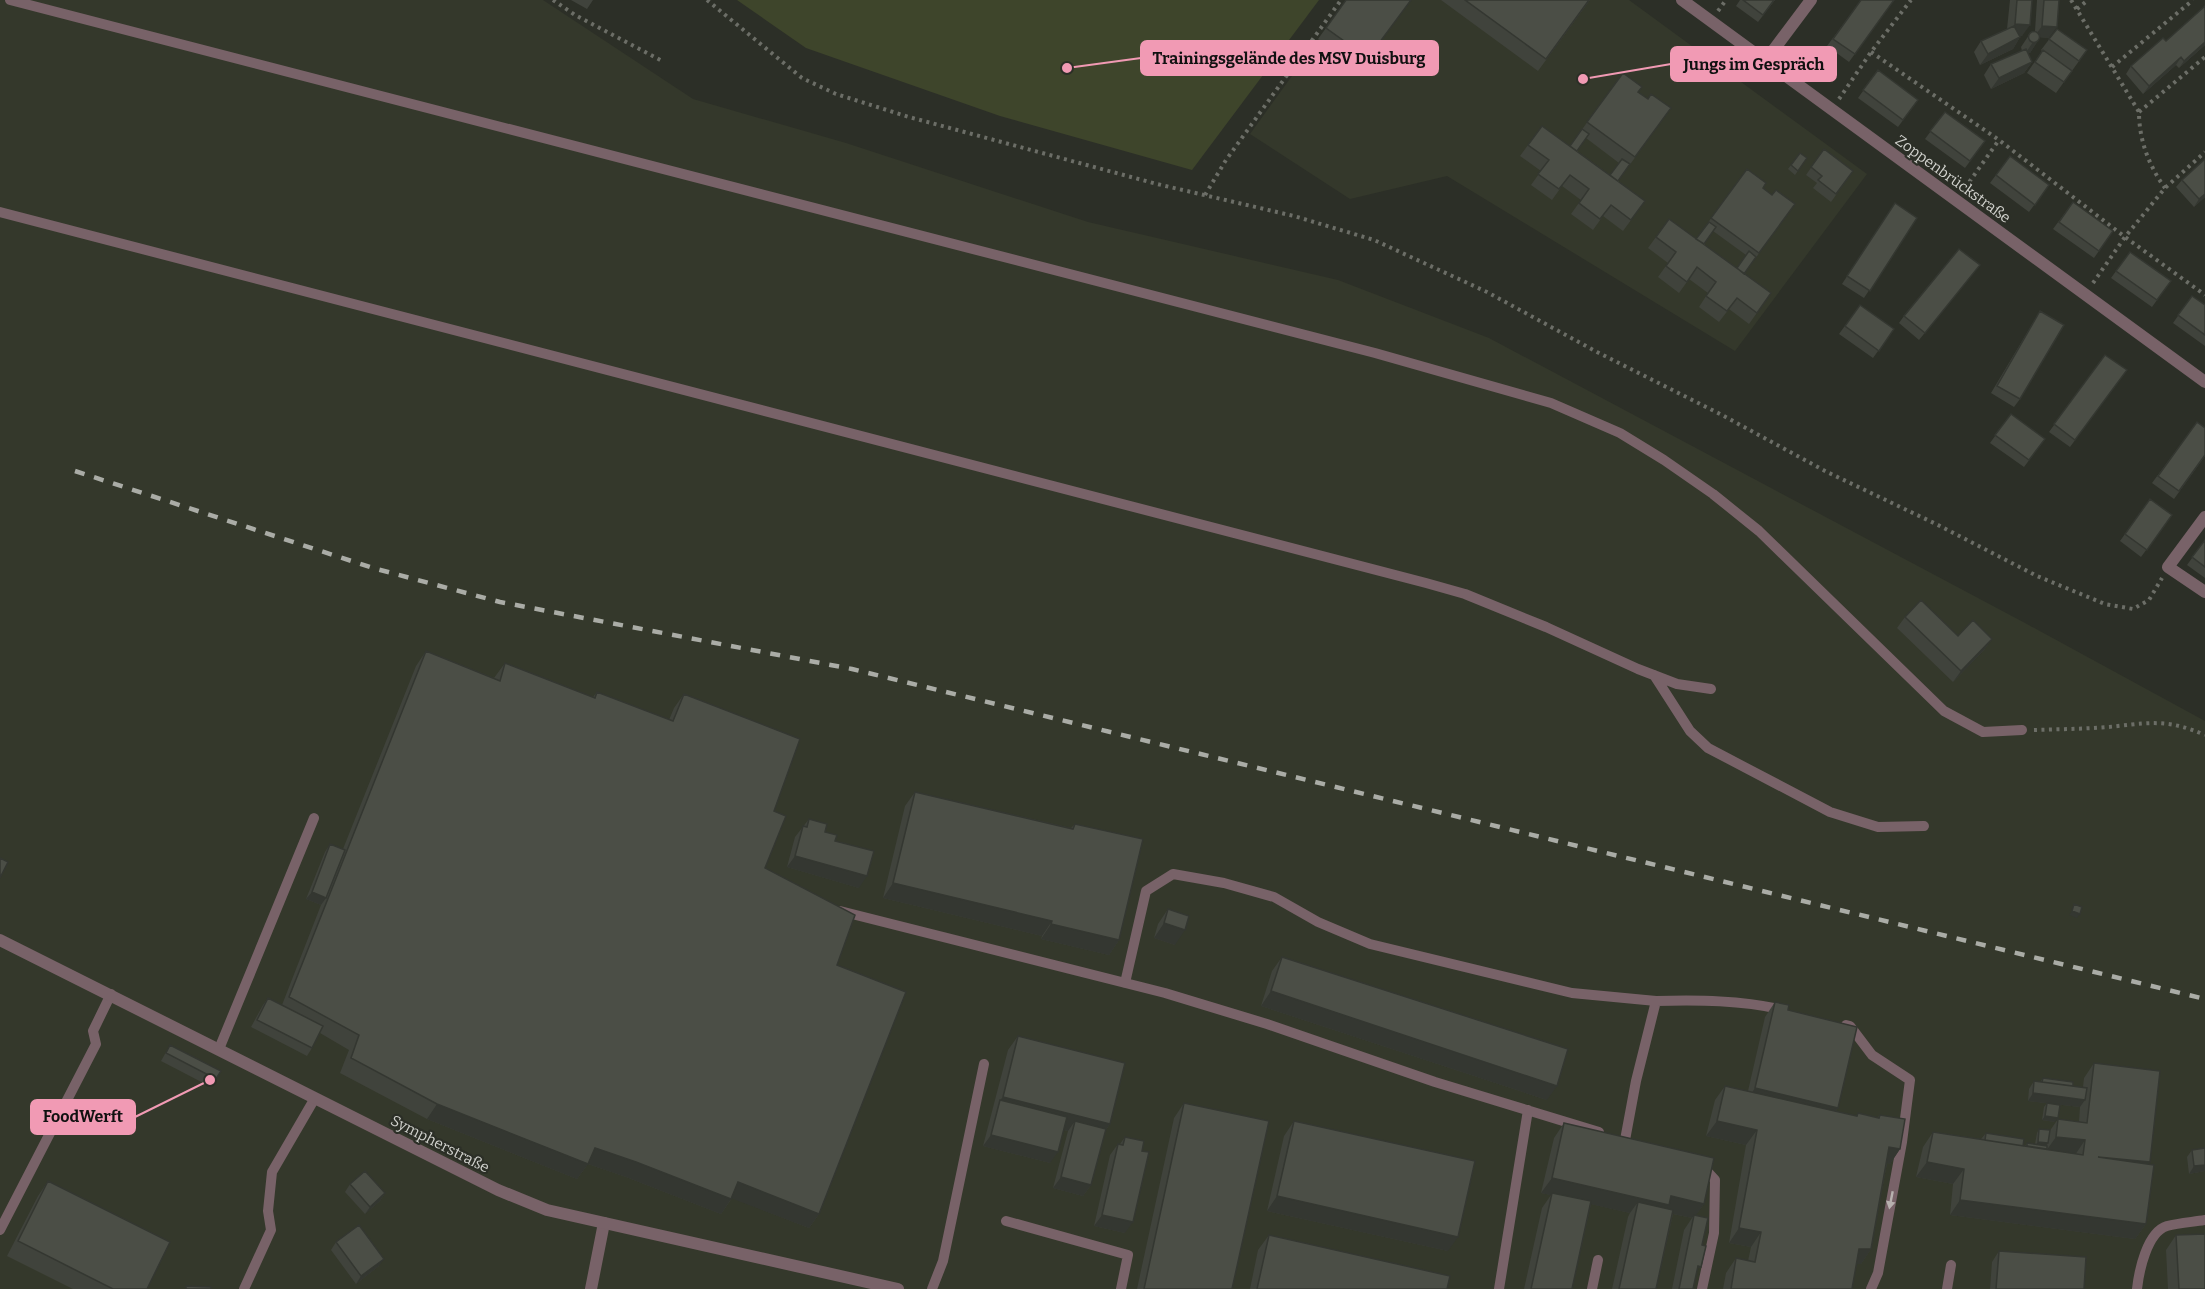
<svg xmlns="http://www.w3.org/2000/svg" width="2205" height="1289" font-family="Bitter,serif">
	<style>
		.built { fill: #34382b }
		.green { fill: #3e452b }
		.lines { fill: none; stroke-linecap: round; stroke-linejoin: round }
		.path { stroke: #6c6e67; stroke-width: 4; stroke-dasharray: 3 4.5; stroke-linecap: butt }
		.service { stroke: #786268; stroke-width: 10 }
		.minor { stroke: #786268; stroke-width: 12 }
		.tertiary { stroke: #786268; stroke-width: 12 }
		.rail { stroke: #aaaca6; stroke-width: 4.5; stroke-dasharray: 10 10; stroke-linecap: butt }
		.wall { fill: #40433c; fill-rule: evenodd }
		.shaded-wall { fill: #343731 }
		.building { fill: #4b4e46; stroke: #343731; stroke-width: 1.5 }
		.oneway { fill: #b7b1af }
		.labels { text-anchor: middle; stroke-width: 4.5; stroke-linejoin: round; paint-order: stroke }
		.street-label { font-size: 15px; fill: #d2d3ce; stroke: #2c2f27 }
		.leader { fill: none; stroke: #f19ab4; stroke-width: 2 }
		.callout-dot { fill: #f19ab4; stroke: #2c2f27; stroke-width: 2 }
		.callout { fill: #f19ab4; stroke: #f19ab4; stroke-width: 2 }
		.callout-label { font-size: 16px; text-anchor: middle; font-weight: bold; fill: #111 }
	</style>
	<rect width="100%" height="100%" fill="#2c2f27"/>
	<path class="built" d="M0,0H543L693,99L846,143L1088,222L1338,280L1489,338L2025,623L2205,721V1289H0Z
		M1347,0H1629L1867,174L1735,351L1447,176L1350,199L1250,134Z"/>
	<path class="green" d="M737,0H1319L1192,170L1000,116L806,48Z"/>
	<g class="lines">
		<path class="path" d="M553,0L575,15L664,62
			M707,0L802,78L836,94L909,117L1157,184L1294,216L1374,240L1487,292L1597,352L1722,415L1827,472L1936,524L2037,576L2105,604L2133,609L2149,600L2162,578
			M2071,0L2139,112C2139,140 2149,166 2165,188
			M2077,9L2088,0
			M1718,11L1726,0
			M1871,52L1999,140L2125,237L2205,295
			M2112,67L2193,0
			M1839,99L1871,52L1911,0
			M2139,112L2205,57
			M1965,188L1999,140
			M1205,195L1226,160L1341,0
			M2093,283L2125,237L2165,188L2205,152
			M2034,730C2062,729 2091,729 2118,726C2154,722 2170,720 2205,735"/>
		<path class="service" d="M10,0L1375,353L1551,403L1620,433L1664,460L1713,494L1759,531L1944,711L1983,732L2022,730
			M0,212L1426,583L1465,594L1546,627L1638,669L1677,684L1711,689
			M1654,675L1690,731L1708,748L1830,812L1878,827L1924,826
			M840,911L1165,993L1267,1024L1435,1082L1599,1132
			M1125,983L1146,891L1173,874L1224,883L1274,897L1318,922L1370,944L1572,993L1656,1001
			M1846,1025L1850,1026L1872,1055L1910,1080L1902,1142L1878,1273L1871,1289
			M219,1049L314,818
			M1625,1140L1636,1081L1656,1001C1699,1000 1741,1000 1784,1010
			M1699,1166L1703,1167L1715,1180L1714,1233L1702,1289
			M1006,1221L1128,1255L1121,1289
			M0,1230L96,1044L93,1031L111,994
			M244,1289L271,1230L268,1211L272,1172L315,1098
			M932,1289L943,1261L984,1064
			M1499,1289L1528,1110
			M1592,1289L1598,1260
			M1947,1289L1951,1265
			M2137,1289C2139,1271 2147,1232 2167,1226C2179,1223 2193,1222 2205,1220"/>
		<path class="minor" d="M1682,0L2205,382
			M1766,60L1811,0
			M2205,517L2168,567L2205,592
			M591,1289L604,1223"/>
		<path class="tertiary" d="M0,940L498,1190L547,1210L898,1289"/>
		<path class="rail" d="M75,471L373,568L500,602L852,669L2205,999"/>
	</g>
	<path class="wall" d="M571,0H593L587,9Z
		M1411,0L1360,69L1318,39L1326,28Z
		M1441,0H1590L1538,71Z
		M1740,0H1775L1758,22L1736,6Z
		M1861,0H1894L1849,62L1827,46Z
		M2010,0H2032L2022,36H2020V37L2013,49L1980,65L1974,52L1981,41L2007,29Z
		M2037,0H2059L2049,38L2040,37L2030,53H2028L2032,62L2024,73L1991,89L1984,75L1991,64L2022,51L2021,47L2031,32L2035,31Z
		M2057,29L2087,50L2056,93L2027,73L2042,51L2041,50Z
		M2166,41L2205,45L2179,68L2176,65L2143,94L2126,74L2131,66Z
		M1878,70L1918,100L1898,127L1858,98Z
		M1623,73L1638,92L1648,99L1671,108L1618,181L1645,201L1623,231L1603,216L1593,230L1571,214L1581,200L1562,186L1552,200L1531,185L1541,171L1520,156L1542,126L1570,146ZM1586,138L1619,163L1610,175L1577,151Z
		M1945,112L1985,141L1965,168L1925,139Z
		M1824,149L1853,171L1831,202L1813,188L1817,183L1806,175Z
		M1800,153L1807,158L1795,175L1788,169Z
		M2010,156L2049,185L2029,212L1990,183Z
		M1747,169L1763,188L1772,195L1795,204L1744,274L1771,293L1749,324L1729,309L1719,322L1699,307L1708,293L1689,279L1679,293L1658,277L1668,263L1648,248L1669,219L1696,239ZM1713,231L1746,255L1737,268L1704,244Z
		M2182,180L2205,197L2194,207L2176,187Z
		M2073,202L2113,231L2094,258L2053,229Z
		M1895,203L1917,218L1864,298L1842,284Z
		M2130,252L2171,281L2152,307L2111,278Z
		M1980,265L1919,340L1899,323L1904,316Z
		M2192,296L2205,305V346L2173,323Z
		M1860,305L1894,329L1873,358L1839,334Z
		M2040,311L2020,399L2014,407L1991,393Z
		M2105,355L2127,370L2070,447L2049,432Z
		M2011,414L2045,439L2024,467L1990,443Z
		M2197,422L2205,456L2174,499L2152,483Z
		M2150,499L2172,515L2141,557L2120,541Z
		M2205,540V578L2187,565Z
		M1905,617L1958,636L1992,639L1984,650L1953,682L1897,628Z
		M426,651L494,678L505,663L593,697L597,692L669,720L674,708L684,694L774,811L765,868L837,965L819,1214L809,1228L732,1198L721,1214L626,1177L588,1164L577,1179L427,1119L340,1073L349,1050L320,1033L312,1048L307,1056L251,1027L263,1005L268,998L282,1005L321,905L306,899L325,852L330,844L343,849L416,666Z
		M915,792L1071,828L1075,824L1119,940L1109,955L1041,939L1042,936L883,898L905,806Z
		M809,819L835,841L859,888L787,867L795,837Z
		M1168,909L1175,945L1154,938L1158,924Z
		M1282,957L1547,1100L1261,1006L1272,971Z
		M1775,1002L1788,1010L1838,1108L1836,1111L1856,1116L1858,1113L1877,1118L1880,1115L1900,1149L1890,1164L1887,1163L1871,1249L1861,1264H1856L1852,1289H1723L1726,1273L1736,1258L1748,1261L1751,1247L1729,1243L1746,1145L1706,1136L1715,1100L1725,1086L1748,1091L1765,1017Z
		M1018,1036L1110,1124L1105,1131L1091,1185L1083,1196L1053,1188L1068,1131L1064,1130L1050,1163L983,1146L1008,1050Z
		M170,1045L216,1079L211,1087L161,1061Z
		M2094,1063L2148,1164L2146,1224L2135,1239L1950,1215L1953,1184L1916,1177L1923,1147L1933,1132L1981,1139L1986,1133L2025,1146L2027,1143L2035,1144L2037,1133L2039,1129L2049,1132L2058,1119L2079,1122L2080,1107L2028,1101L2029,1089L2034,1081L2040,1082L2043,1078L2073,1086L2083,1087L2084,1078Z
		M1184,1103L1232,1289H1137L1174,1118Z
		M2047,1103L2055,1122L2042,1120L2044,1107Z
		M1294,1121L1448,1251L1267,1211L1284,1136Z
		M1564,1123L1704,1204L1695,1216L1696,1274L1693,1289H1672L1684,1230L1692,1218L1673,1214L1656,1289H1612L1628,1217L1630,1213L1591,1204L1572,1289H1524L1542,1208L1551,1195L1541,1193L1554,1138Z
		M1125,1137V1233L1094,1226L1110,1155L1118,1144H1120Z
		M2192,1150L2205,1171L2189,1174L2187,1157Z
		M48,1181L147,1289H73L7,1256L38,1196Z
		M350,1184L385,1193L380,1201L365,1214L345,1192Z
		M1269,1235L1447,1289H1250L1258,1250Z
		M2176,1235L2205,1289H2168L2166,1250Z
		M336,1242L379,1266L356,1284L331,1250Z
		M1999,1251L2084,1289H1990L1992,1262Z"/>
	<path class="shaded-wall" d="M2015,24L2030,25L2022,36L2007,35Z
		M2042,26L2057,27L2049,38L2034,37Z
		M2020,37L2013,49L1980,65L1988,54Z
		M2038,41L2030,53L2025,54L2033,42Z
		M2205,42V45L2179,68L2184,61Z
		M2181,57L2176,65L2143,94L2149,86Z
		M2032,62L2024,73L1991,89L1999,78Z
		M2205,194V197L2194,207L2199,199Z
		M1992,639L1984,650L1953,682L1961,671Z
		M795,856L867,876L859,888L787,867Z
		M893,883L1052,921L1042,936L883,898Z
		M312,892L326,898L321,905L306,899Z
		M2072,911L2080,914L2077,918L2069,915Z
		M1164,923L1185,930L1175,945L1154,938Z
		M1051,924L1119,940L1109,955L1041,939Z
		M1271,991L1557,1086L1547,1100L1261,1006Z
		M1755,1088L1838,1108L1828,1122L1745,1103Z
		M2033,1093L2085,1100L2080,1107L2028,1101Z
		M1003,1097L1110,1124L1099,1139L1075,1121L1068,1131L997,1113L1000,1100Z
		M437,1104L595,1148L636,1162L731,1199L721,1214L626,1177L588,1164L577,1179L427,1119Z
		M2045,1116L2058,1118L2055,1122L2042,1120Z
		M1717,1121L1757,1130L1746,1145L1706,1136Z
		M991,1135L1058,1152L1050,1163L983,1146Z
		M2056,1137L2085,1140L2075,1155L2046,1151Z
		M2038,1142L2048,1143L2046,1147L2035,1146Z
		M1889,1147L1900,1149L1890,1164L1879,1162Z
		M2098,1157L2150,1162L2140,1176Z
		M1927,1162L1964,1169L1953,1184L1916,1177Z
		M2205,1165V1171L2189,1174L2194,1166Z
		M1061,1177L1091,1185L1083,1196L1053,1188Z
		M1552,1178L1671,1196L1704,1204L1694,1218V1215L1692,1218L1664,1212L1638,1202L1630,1213L1541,1193Z
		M738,1182L819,1214L809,1228L728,1197Z
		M385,1193L380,1201L365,1214L370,1207Z
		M1277,1196L1458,1237L1448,1251L1267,1211Z
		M1960,1200L2146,1224L2135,1239L1950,1215Z
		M1102,1215L1133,1222L1125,1233L1094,1226Z
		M1739,1228L1761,1232L1751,1247L1729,1243Z
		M1859,1249H1871L1861,1264H1849Z
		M384,1259L379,1266L356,1284L361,1276Z"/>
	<path class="building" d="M1346,0H1411L1368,58L1326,28Z
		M1465,0H1589L1546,59Z
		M1743,0H1774L1763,15Z
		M1861,0H1894L1855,54L1833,39Z
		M2017,0H2032L2030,25L2015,24Z
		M2044,0H2059L2057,27L2042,26Z
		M2205,6V42L2184,61L2181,57L2149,86L2131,66L2163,38L2166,41Z
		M2014,26L2020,37L1988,54L1981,41Z
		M2057,29L2087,50L2079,61L2049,39Z
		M2028.5 37a5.5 5.5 0 1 1 11 0a5.5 5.5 0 1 1-11 0Z
		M2026,49L2032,62L1999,78L1991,64Z
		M2043,50L2072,71L2064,82L2035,62Z
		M1878,70L1918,100L1903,120L1863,90Z
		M1623,73L1642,87L1638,92L1648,99L1651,94L1671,108L1635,157L1587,122Z
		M1945,112L1985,141L1970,161L1930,131Z
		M1542,126L1645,201L1631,220L1611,205L1600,219L1579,203L1589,189L1570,175L1559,189L1538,174L1549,160L1528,145Z
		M1582,129L1589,134L1577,151L1570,146Z
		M1824,149L1853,171L1836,194L1818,180L1822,176L1811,167Z
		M1800,153L1807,158L1798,171L1791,165Z
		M2010,156L2049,185L2035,205L1996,175Z
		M1622,159L1630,164L1618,181L1610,175Z
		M2205,159V194L2199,199L2182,180Z
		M1747,169L1766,183L1763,188L1772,195L1776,190L1795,204L1759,253L1711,218Z
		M2073,202L2113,231L2099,251L2059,222Z
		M1895,203L1917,218L1870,291L1847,276Z
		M1669,219L1771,293L1757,313L1737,298L1727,311L1706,296L1716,282L1697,267L1687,282L1666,266L1676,252L1656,237Z
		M1709,222L1716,227L1704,244L1696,239Z
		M1959,249L1980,265L1925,333L1904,316Z
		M1749,251L1756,257L1744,274L1737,268Z
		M2130,252L2171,281L2157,300L2116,271Z
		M2192,296L2205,305V335L2178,315Z
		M1860,305L1894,329L1879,351L1845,326Z
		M2040,311L2064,325L2020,399L1997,386Z
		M2105,355L2127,370L2075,440L2054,424Z
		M2011,414L2045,439L2029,460L1995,435Z
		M2197,422L2205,428V455L2179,491L2158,476Z
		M2150,499L2172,515L2147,550L2125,534Z
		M2205,540V567L2192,557Z
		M1921,600L1958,636L1973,620L1992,639L1961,671L1905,617Z
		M426,651L500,681L505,663L595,698L597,692L673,721L684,694L800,739L774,811L786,816L765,868L855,915L837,965L906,992L819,1214L738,1182L731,1199L636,1162L595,1148L588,1164L437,1104L351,1058L359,1035L289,997Z
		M915,792L1073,829L1075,824L1143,839L1119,940L1051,924L1052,921L893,883Z
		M809,819L827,824L825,832L837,835L835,841L874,851L867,876L795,856L803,826L807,827Z
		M330,844L345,850L326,898L312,892Z
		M0,858L8,862L0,878Z
		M2074,904L2082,907L2080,914L2072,911Z
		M1168,909L1189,916L1185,930L1164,923Z
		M1282,957L1568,1049L1557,1086L1271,991Z
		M268,998L323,1026L312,1048L257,1020Z
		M1775,1002L1789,1005L1788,1010L1857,1027L1838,1108L1755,1088Z
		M1018,1036L1125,1063L1110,1124L1003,1097Z
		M170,1045L221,1071L216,1079L166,1053Z
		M2094,1063L2160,1071L2150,1162L2098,1157L2154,1165L2146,1224L1960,1200L1964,1169L1927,1162L1933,1132L2083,1155L2085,1140L2056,1137L2058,1119L2087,1123Z
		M2043,1078L2073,1082V1086L2042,1082Z
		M2034,1081L2087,1088L2085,1100L2033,1093Z
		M1725,1086L1857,1116L1858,1113L1879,1118L1880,1115L1905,1119L1900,1149L1889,1147L1871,1249H1859L1852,1289H1731L1736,1258L1755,1262L1761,1232L1739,1228L1757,1130L1717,1121Z
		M1000,1100L1067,1117L1058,1152L991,1135Z
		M1184,1103L1269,1121L1232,1289H1144Z
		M2047,1103L2060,1105L2058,1118L2045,1116Z
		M1075,1121L1106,1129L1091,1185L1061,1177Z
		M1294,1121L1475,1161L1458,1237L1277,1196Z
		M1564,1123L1714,1158L1704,1204L1671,1196L1669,1205L1552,1178Z
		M2039,1129L2050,1130L2048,1143L2038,1142Z
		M1986,1133L2024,1139L2023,1146L1985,1140Z
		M1125,1137L1144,1141L1142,1151L1149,1152L1133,1222L1102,1215L1118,1144L1123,1145Z
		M2027,1143L2047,1146V1149L2027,1146Z
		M2205,1148V1165L2194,1166L2192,1150Z
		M365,1171L385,1193L370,1207L350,1184Z
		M48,1181L170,1242L147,1289H113L18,1241Z
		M1552,1193L1591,1201L1572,1289H1531Z
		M1638,1202L1673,1210L1656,1289H1619Z
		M1694,1215L1708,1218L1702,1245L1706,1246L1701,1267L1698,1266L1693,1289H1679Z
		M359,1225L384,1259L361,1276L336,1242Z
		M2205,1234V1289H2179L2176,1235Z
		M1269,1235L1450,1276L1447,1289H1257Z
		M1999,1251L2086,1257L2084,1289H1996Z
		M186,1286L211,1287V1289H186Z"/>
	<defs><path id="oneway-solid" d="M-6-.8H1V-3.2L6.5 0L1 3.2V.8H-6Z" transform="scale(1.5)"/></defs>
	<use class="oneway" href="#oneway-solid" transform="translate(1891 1200) rotate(101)"/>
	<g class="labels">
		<g class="street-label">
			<text transform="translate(1953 179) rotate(36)" y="5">Zoppenbrückstraße</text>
			<text transform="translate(440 1144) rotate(27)" y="5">Sympherstraße</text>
		</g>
	</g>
	<path class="leader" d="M1067 68L1141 58M1583 79L1671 64M210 1080L135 1117"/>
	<g class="callout-dot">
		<circle cx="1067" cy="68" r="6"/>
		<circle cx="1583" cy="79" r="6"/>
		<circle cx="210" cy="1080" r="6"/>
	</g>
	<g class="callout">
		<rect x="1141" y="41" width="297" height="34" rx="6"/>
		<rect x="1671" y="47" width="165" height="34" rx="6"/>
		<rect x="31" y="1100" width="104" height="34" rx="6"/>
	</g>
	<g class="callout-label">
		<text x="1289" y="64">Trainingsgelände des MSV Duisburg</text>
		<text x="1754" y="70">Jungs im Gespräch</text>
		<text x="83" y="1122">FoodWerft</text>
	</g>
</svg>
